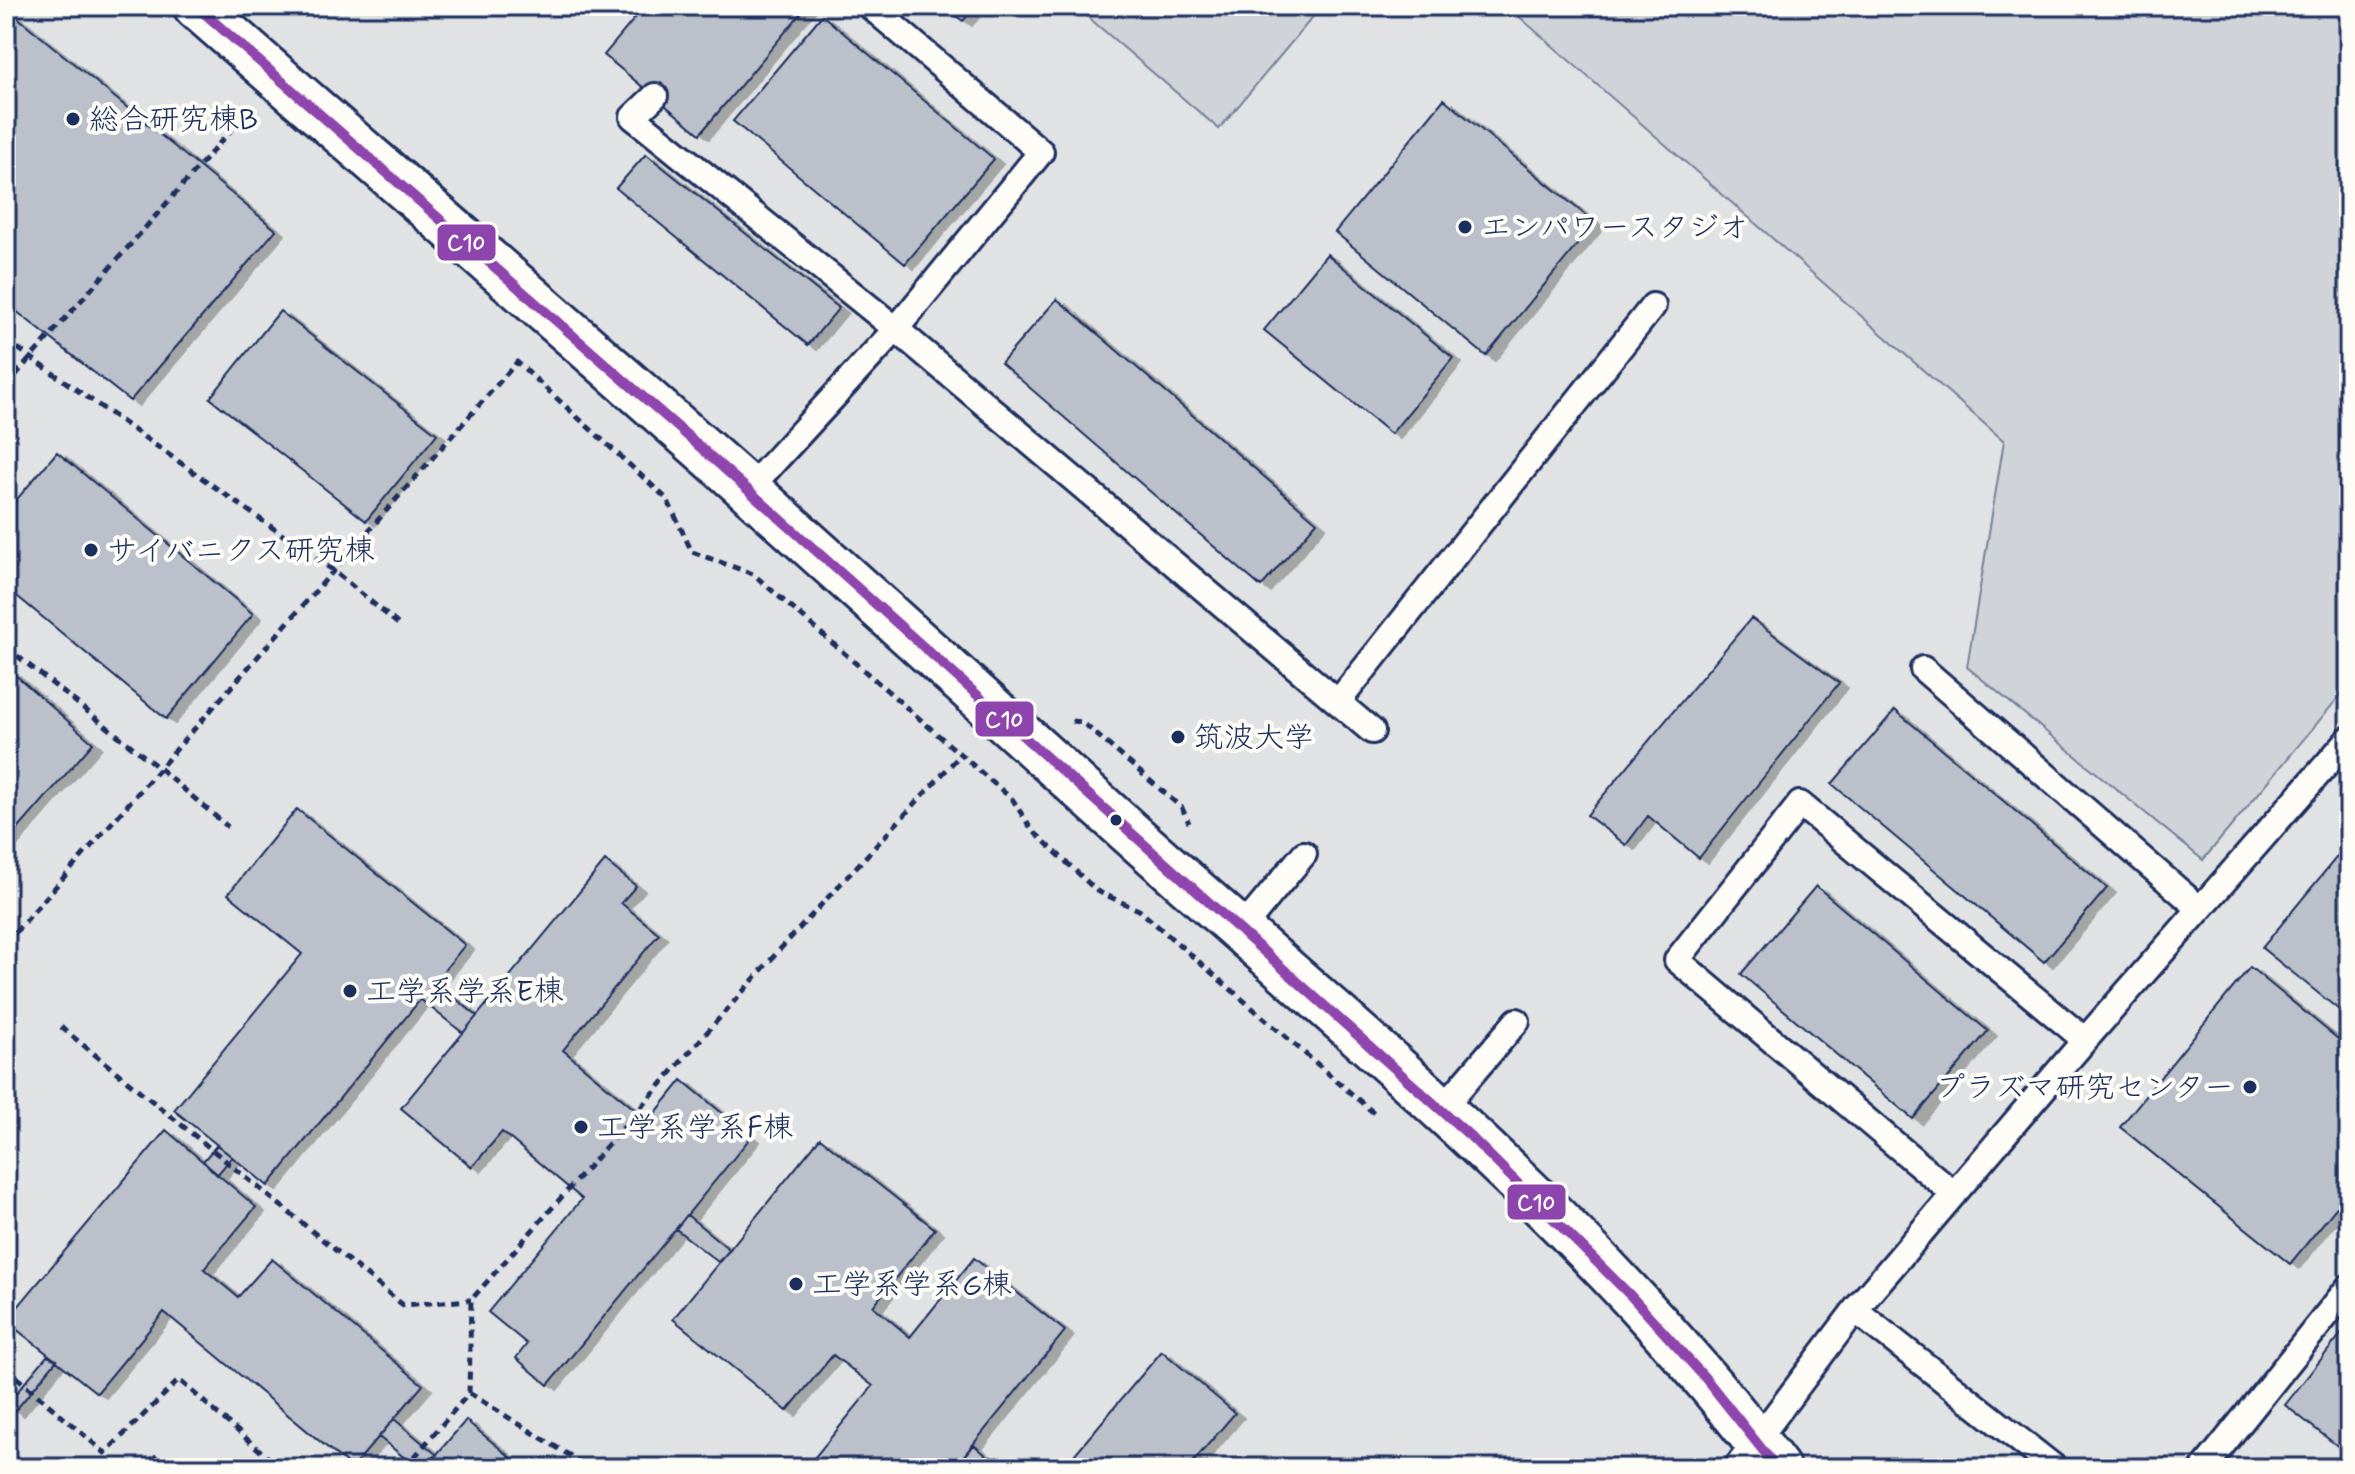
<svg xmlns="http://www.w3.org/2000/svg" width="2355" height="1474" font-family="Mynerve,'Klee One',sans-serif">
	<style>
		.built { fill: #e0e2e3 }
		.green { fill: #d0d3d8; stroke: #76819b; stroke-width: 2 }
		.building { fill: #bbc0ca; stroke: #1b2f5e; stroke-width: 2; filter: url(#shadow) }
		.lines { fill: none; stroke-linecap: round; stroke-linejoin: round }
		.lane-casing { stroke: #1b2f5e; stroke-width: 30 }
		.secondary-casing { stroke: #1b2f5e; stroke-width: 50 }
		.path { stroke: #1b2f5e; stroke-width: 5; stroke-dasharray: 8 6; stroke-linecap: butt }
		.lane { stroke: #fdfcf7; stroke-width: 24 }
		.secondary { stroke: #fdfcf7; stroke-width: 44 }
		.bus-1-casing { stroke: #fdfcf7; stroke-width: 16 }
		.bus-1 { stroke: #8e44ad; stroke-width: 10 }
		.poi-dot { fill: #1b2f5e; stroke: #fdfcf7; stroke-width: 3 }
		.labels { text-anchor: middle; stroke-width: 8; stroke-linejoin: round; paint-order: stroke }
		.poi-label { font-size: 30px; fill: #1b2f5e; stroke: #fdfcf7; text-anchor: start }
		.line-badge { stroke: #fdfcf7; stroke-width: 3 }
		.badge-label { font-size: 22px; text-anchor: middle; font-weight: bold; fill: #fff }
	</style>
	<defs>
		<filter id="shadow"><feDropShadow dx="9" dy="5" stdDeviation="0" flood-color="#0004"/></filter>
	</defs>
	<rect width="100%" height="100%" fill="#f0f0ee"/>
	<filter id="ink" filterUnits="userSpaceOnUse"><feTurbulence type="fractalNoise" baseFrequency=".0125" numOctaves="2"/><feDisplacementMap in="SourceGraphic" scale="16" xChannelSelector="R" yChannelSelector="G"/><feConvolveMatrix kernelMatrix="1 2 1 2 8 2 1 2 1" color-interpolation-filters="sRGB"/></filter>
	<g filter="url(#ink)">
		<path class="built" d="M6,6H2349V1468H6Z"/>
		<path class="green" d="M1075,6H1322L1219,129Z
			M1507,6H2349V685L2203,860L1967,667L2004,441Z"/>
		<path class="building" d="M645,6H807L700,134L604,55Z
			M942,6H976L963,21Z
			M6,8L276,230L130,401L6,303Z
			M822,15L994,159L905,264L733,121Z
			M1444,99L1595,223L1486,356L1335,232Z
			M646,154L839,308L808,345L616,188Z
			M1327,254L1453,358L1391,434L1264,330Z
			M1057,299L1317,522L1261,587L1001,363Z
			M280,311L437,434L366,521L210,398Z
			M57,452L253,614L166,719L6,587V512Z
			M1751,618L1839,683L1699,858L1648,816L1626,845L1587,815Z
			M11,671L93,743L6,843V677Z
			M1895,710L2107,888L2044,962L1832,784Z
			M297,809L465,945L268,1186L174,1110L302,954L228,894Z
			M2349,842V1018L2262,948Z
			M605,861L636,886L621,903L659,934L563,1050L649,1121L682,1080L751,1137L548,1385L516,1358L527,1344L488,1312L582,1199L502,1132L472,1167L401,1108Z
			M1816,886L1988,1031L1913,1119L1741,974Z
			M2250,967L2349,1048V1192L2290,1264L2120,1127Z
			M435,982L477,1016L463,1033L420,999Z
			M166,1130L256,1207L204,1269L238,1297L272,1259L423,1385L352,1468L164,1312L97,1393L6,1321Z
			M820,1138L935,1229L873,1306L910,1337L974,1258L1065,1331L954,1468H806L873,1386L833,1355L787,1411L673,1319Z
			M217,1145L232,1157L217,1175L203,1161Z
			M687,1215L730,1250L718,1262L676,1229Z
			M2349,1324V1455L2285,1405Z
			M1162,1351L1235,1413L1188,1468H1063Z
			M47,1356L57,1360L15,1411L7,1404Z
			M394,1419L437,1455L425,1468H417L379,1437Z
			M466,1420L475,1428L524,1468H425Z
			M974,1445L1001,1468H956Z
			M155,1455L169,1468H143Z"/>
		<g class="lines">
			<defs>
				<path id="lane" d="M655,96L633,117L896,329L1372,731
					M748,490L896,329L1041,152L870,6
					M1923,669L2200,909
					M1338,702L1653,306
					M1240,931L1304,854
					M1442,1109L1517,1021
					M1954,1194L1677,960L1800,804L2085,1040
					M1855,1310L2055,1468
					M1736,1468L1855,1310L2085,1040L2349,739
					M2204,1468L2349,1287"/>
				<path id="secondary" d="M196,6C381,168 567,328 750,491C877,604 1002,719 1129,832C1355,1034 1593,1225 1777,1468"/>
			</defs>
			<use href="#lane" class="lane-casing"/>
			<use href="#secondary" class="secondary-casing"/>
			<path class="path" d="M6,340L334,571L398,624
				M6,386L246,113
				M6,647L159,768L228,827
				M1072,721L1082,722L1182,808L1189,823
				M6,943L517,362L667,499L692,552L753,574L1013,800L1031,829L1097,891L1139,910L1375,1114
				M61,1027L403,1305L471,1300
				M16,1377L105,1453L179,1380L280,1468
				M469,1393L590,1468
				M405,1468L469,1393L471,1300L782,947L962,753"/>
			<use href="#lane" class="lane"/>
			<use href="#secondary" class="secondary"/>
			<defs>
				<path id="bus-1" d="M196,6L681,430L1469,1135L1630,1295L1706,1379L1777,1468"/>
			</defs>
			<use href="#bus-1" class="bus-1-casing"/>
			<use href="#bus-1" class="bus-1"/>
		</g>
	</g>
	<g class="poi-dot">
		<circle cx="73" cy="119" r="8"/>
		<circle cx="1465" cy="227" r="8"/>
		<circle cx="91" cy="550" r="8"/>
		<circle cx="1178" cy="737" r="8"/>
		<circle cx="1116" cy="820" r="7"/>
		<circle cx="350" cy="991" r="8"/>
		<circle cx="2250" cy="1087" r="8"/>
		<circle cx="581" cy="1127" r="8"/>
		<circle cx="796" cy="1284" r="8"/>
	</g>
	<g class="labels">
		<g class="poi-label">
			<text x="89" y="129">総合研究棟B</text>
			<text x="1481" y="237">エンパワースタジオ</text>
			<text x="107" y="560">サイバニクス研究棟</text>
			<text x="1194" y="747">筑波大学</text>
			<text x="366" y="1001">工学系学系E棟</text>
			<text x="2234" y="1097" text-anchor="end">プラズマ研究センター</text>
			<text x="597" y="1137">工学系学系F棟</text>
			<text x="812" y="1294">工学系学系G棟</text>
		</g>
	</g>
	<g class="line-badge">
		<rect x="436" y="223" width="61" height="39" rx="8" fill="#8e44ad"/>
		<rect x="974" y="700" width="61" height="38" rx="8" fill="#8e44ad"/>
		<rect x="1506" y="1183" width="61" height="38" rx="8" fill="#8e44ad"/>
	</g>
	<g class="badge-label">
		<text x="466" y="250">C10</text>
		<text x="1004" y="727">C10</text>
		<text x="1536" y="1210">C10</text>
	</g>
	<rect width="2355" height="1474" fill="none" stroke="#fdfcf7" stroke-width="32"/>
	<rect x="16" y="16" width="2323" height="1442" fill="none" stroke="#1b2f5e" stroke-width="3" filter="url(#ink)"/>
</svg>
